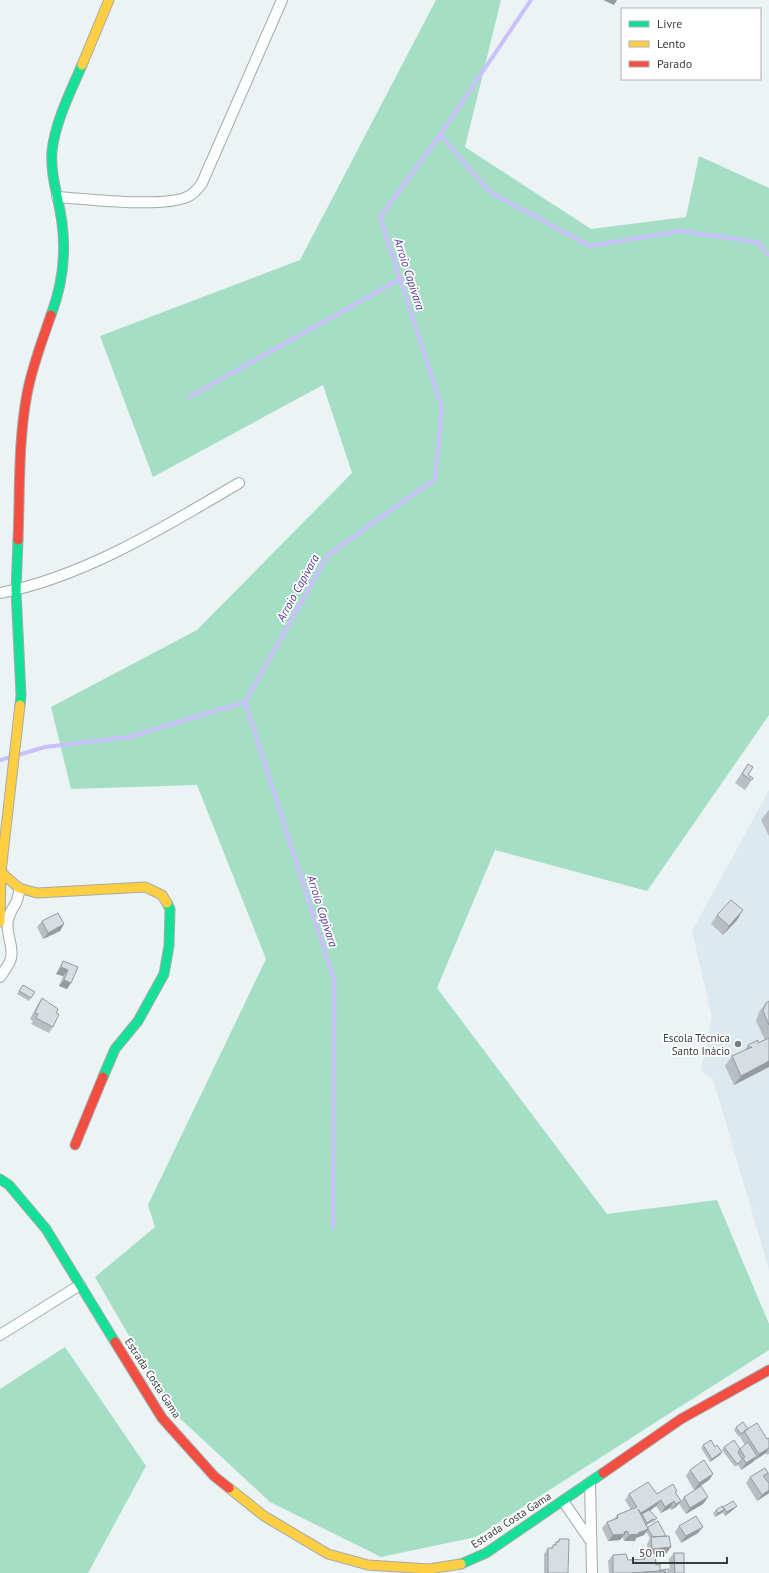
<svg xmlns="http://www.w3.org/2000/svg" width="769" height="1573" font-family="'PT Sans',sans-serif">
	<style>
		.built { fill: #dce9ef }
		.forest { fill: #a4dfc5 }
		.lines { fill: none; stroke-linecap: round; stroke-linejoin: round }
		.stream { stroke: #cac0fa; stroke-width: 4 }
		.street-casing { stroke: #a5aaab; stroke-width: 12 }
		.fast-casing { stroke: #a5aaab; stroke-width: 11 }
		.slow-casing { stroke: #a5aaab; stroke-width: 11 }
		.jam-casing { stroke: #a5aaab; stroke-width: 11 }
		.street { stroke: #fcfdfd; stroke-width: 10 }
		.fast { stroke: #16e098; stroke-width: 9 }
		.slow { stroke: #ffcf43; stroke-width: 9 }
		.jam { stroke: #f24e42; stroke-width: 9 }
		.wall { fill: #b8bec3 }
		.shaded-wall { fill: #969b9f }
		.building { fill: #d6dde3; stroke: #969b9f }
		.poi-dot { fill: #787d7e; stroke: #fff; stroke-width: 1.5 }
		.labels { text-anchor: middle; stroke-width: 3.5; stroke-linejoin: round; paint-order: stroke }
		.poi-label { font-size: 11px; fill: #393d3f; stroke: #fff; text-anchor: end }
		.street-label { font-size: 11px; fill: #393d3f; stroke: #fff }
		.water-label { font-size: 12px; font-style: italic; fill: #533795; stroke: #fff }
	</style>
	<rect width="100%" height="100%" fill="#ecf3f4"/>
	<path class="built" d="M769,790V1270L713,1079L701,1071L712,1017L692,931Z"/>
	<path class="forest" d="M436,0H501L465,147L591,229L686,217L699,156L769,188V715L647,891L495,850L437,988L607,1214L717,1200L769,1324V1350L476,1537L381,1557L270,1502L173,1412L95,1277L155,1227L148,1205L266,959L197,785L71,789L51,707L197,630L352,473L323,385L153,477L100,336L300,260Z
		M65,1347L146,1466L88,1573H0V1389Z"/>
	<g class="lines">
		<path class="stream" d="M440,135L490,192L590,246L681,231L757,242L769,255
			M189,397L400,279
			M18,755L45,747L129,737L245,702
			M0,760L11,757
			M333,1227L334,980L245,702L328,555L435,479L442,408L380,217L440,135L531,0"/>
		<defs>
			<path id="street" d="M57,197C87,199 161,208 187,197C194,194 198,189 202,183L282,0
				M0,593C84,577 166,526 239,483
				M0,977C4,971 10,964 11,958C14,945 5,933 8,920C11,905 19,906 19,888
				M0,1335L80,1285
				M590,1482L592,1573
				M563,1501L590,1540"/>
			<path id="fast" d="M51,315C62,286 66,253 62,223C59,198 50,176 52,151C55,122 71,91 82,65
				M18,540L16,590L21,695L20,705
				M103,1077L115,1049L138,1021L164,974L169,946L170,909L167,903
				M0,1179L9,1185L46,1229L115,1342
				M461,1564L486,1553L603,1473"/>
			<path id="slow" d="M82,65L109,0
				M1,872L19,888L37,893L145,887L162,895L167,903
				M0,922L1,872L20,705
				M229,1488L264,1516L328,1554L368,1565L429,1569L461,1564"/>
			<path id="jam" d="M18,540C20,492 18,442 27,394C32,367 42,341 51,315
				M75,1145L103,1077
				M115,1342L162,1418L214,1476L229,1488
				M603,1473L681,1419L769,1370"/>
		</defs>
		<use href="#street" class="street-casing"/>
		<use href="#fast" class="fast-casing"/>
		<use href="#slow" class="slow-casing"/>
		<use href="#jam" class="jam-casing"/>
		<use href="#street" class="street"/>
		<use href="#fast" class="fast"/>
		<use href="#slow" class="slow"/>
		<use href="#jam" class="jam"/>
	</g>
	<path class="wall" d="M748,764V775L753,778L745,790L735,783Z
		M769,810V836L761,820L768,811Z
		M743,910L737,920L723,935L711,924L717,915Z
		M42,921L64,924L60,931L43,939L37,927Z
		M63,961L78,967L67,989L59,986L63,976L56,974L59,968Z
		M23,985L31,998L29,1001L17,994Z
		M42,998L56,1013L53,1027L49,1033L31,1024L33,1021L30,1019L38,1004Z
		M769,1001V1067L734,1085L725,1066L732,1056L744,1051L748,1045L758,1043L765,1040L756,1021L759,1012L766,1003Z
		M736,1427L748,1429L767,1439L769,1438V1454L767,1455L766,1453L741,1470L738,1465L735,1467L722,1450L724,1447L740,1449L745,1445L740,1437L741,1435L739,1437L734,1430Z
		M703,1445L715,1447L722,1452L720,1455L710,1462L701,1448Z
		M690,1470L713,1474L709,1480L694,1490L686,1476Z
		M769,1472V1493L757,1501L746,1483L750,1477L768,1473L764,1478Z
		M677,1491L676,1493L681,1501L676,1507L671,1510L670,1508L661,1513L656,1506L650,1511L657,1518L655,1521L652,1523L651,1522L646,1525L648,1527L666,1537V1554L656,1555V1565L660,1570L669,1573H609L608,1561L613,1555L628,1560L642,1559L645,1554H648L647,1544L650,1538L646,1532L644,1535L636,1538L635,1541H624L623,1537L620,1540L608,1541L602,1528L607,1522L614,1520L617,1515L631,1510L625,1500L629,1494H657Z
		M684,1497H708L703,1504L686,1514L679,1504Z
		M723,1507L734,1509L725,1516L722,1512L715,1517L713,1513L716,1510L723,1508Z
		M679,1526L698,1533L681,1543L675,1532Z
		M559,1539L568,1573H544V1554L548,1548H551L556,1542H557Z
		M674,1553L684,1573H670L669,1559Z"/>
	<path class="shaded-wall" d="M603,0H617L614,5Z
		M743,910L737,920L723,935L729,926Z
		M64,924L60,931L43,939L48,933Z
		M61,967L68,970L63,976L56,974Z
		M64,980L71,983L67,989L59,986Z
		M769,1061V1067L734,1085L741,1076Z
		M769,1448L766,1453L755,1460L759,1454Z
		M722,1452L720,1455L710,1462L712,1459Z
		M757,1456L753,1462L741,1470L746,1463Z
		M713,1474L709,1480L694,1490L699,1483Z
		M769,1490V1493L768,1494L757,1501L762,1495Z
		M708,1497L703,1504L686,1514L690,1508Z
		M661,1500L656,1506L643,1516L642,1514L640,1517L637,1519L641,1513Z
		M674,1501L670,1508L661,1513L665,1507Z
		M681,1501L676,1507L671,1510L676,1504Z
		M737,1506L734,1509L725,1516L727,1512Z
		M724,1510L722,1513L715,1517L718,1513Z
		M653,1519L651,1522L645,1526L647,1523Z
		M703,1527L698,1533L681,1543L686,1536Z
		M648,1529L644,1535L636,1538L635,1541H624L629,1535L638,1533Z
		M627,1531L620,1540L608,1541L613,1535Z
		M671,1547L666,1554L648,1556L652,1549Z"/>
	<path class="building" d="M748,764L753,767L748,775L753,778L752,780L742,774Z
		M731,900L743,910L729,926L717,915Z
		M58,913L64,924L48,933L42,921Z
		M63,961L78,967L71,983L64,980L68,970L61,967Z
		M23,985L35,992L31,998L19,991Z
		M42,998L58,1009L56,1013L59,1014L53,1027L36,1018L38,1014L35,1013Z
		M769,1001V1025L763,1011L766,1003Z
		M769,1038V1061L741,1076L732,1056L752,1047H749L748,1045L758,1040V1043Z
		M743,1422L748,1429L741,1434L736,1427Z
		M757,1423L767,1439L769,1438V1448L759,1454L744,1431Z
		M711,1440L715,1447L717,1445L722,1452L712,1459L703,1445Z
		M734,1440L740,1449L738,1452L742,1459L740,1462L737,1464L724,1447Z
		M748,1442L757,1456L746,1463L743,1458L745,1457L740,1449Z
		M704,1460L713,1474L699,1483L690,1470Z
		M765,1468L768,1473L763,1476L769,1483V1490L762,1495L750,1477Z
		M648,1482L657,1494L673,1484L677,1491L675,1492L681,1501L676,1504L674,1501L665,1507L661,1500L641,1513L638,1509L648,1529L638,1533L639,1534L629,1535L627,1531L624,1532L625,1534L613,1535L607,1522L618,1518L617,1515L637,1507L629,1494Z
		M701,1486L708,1497L690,1508L684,1497Z
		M733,1501L737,1506L727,1512L723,1507Z
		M722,1506L724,1510L718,1513L716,1510Z
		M649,1510L657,1518L654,1520L653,1519L647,1523L642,1514Z
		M696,1516L703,1527L686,1536L679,1526Z
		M658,1521L666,1536L653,1537L648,1529V1527Z
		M669,1536L671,1547L652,1549L651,1537Z
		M559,1539H569L568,1573H548V1548H553V1545H556V1542H559Z
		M655,1553L656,1565L660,1564V1571L632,1573H613V1555L626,1554L628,1560L645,1559V1554Z
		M674,1553H684V1573H675Z
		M669,1569V1573H665V1571H660V1570Z
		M665,1571V1573H632Z"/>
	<circle class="poi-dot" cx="738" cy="1044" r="4"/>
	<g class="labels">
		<g class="poi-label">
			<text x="730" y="1042">Escola Técnica<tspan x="730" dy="13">Santo Inácio</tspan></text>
		</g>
		<g class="street-label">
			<text transform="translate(153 1378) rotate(57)" y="4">Estrada Costa Gama</text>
			<text transform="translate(511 1520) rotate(-33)" y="4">Estrada Costa Gama</text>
		</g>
		<g class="water-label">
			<text transform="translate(409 274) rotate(72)" y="4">Arroio Capivara</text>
			<text transform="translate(298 588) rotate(-61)" y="4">Arroio Capivara</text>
			<text transform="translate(322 911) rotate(72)" y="4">Arroio Capivara</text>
		</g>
	</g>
	<rect x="621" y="8" width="140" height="72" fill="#ffffff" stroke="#b0b1b2"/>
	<rect x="629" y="21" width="20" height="6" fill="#16e098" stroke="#b0b1b2"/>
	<text x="657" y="28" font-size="12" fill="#393d3f">Livre</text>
	<rect x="629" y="41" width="20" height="6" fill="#ffcf43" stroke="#b0b1b2"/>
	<text x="657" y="48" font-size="12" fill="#393d3f">Lento</text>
	<rect x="629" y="61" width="20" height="6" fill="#f24e42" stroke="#b0b1b2"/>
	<text x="657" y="68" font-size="12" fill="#393d3f">Parado</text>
	<path d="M633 1557v6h94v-6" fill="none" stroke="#393d3f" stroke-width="2"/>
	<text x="639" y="1557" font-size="12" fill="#393d3f" stroke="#ffffff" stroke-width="3" paint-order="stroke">50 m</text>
</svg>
